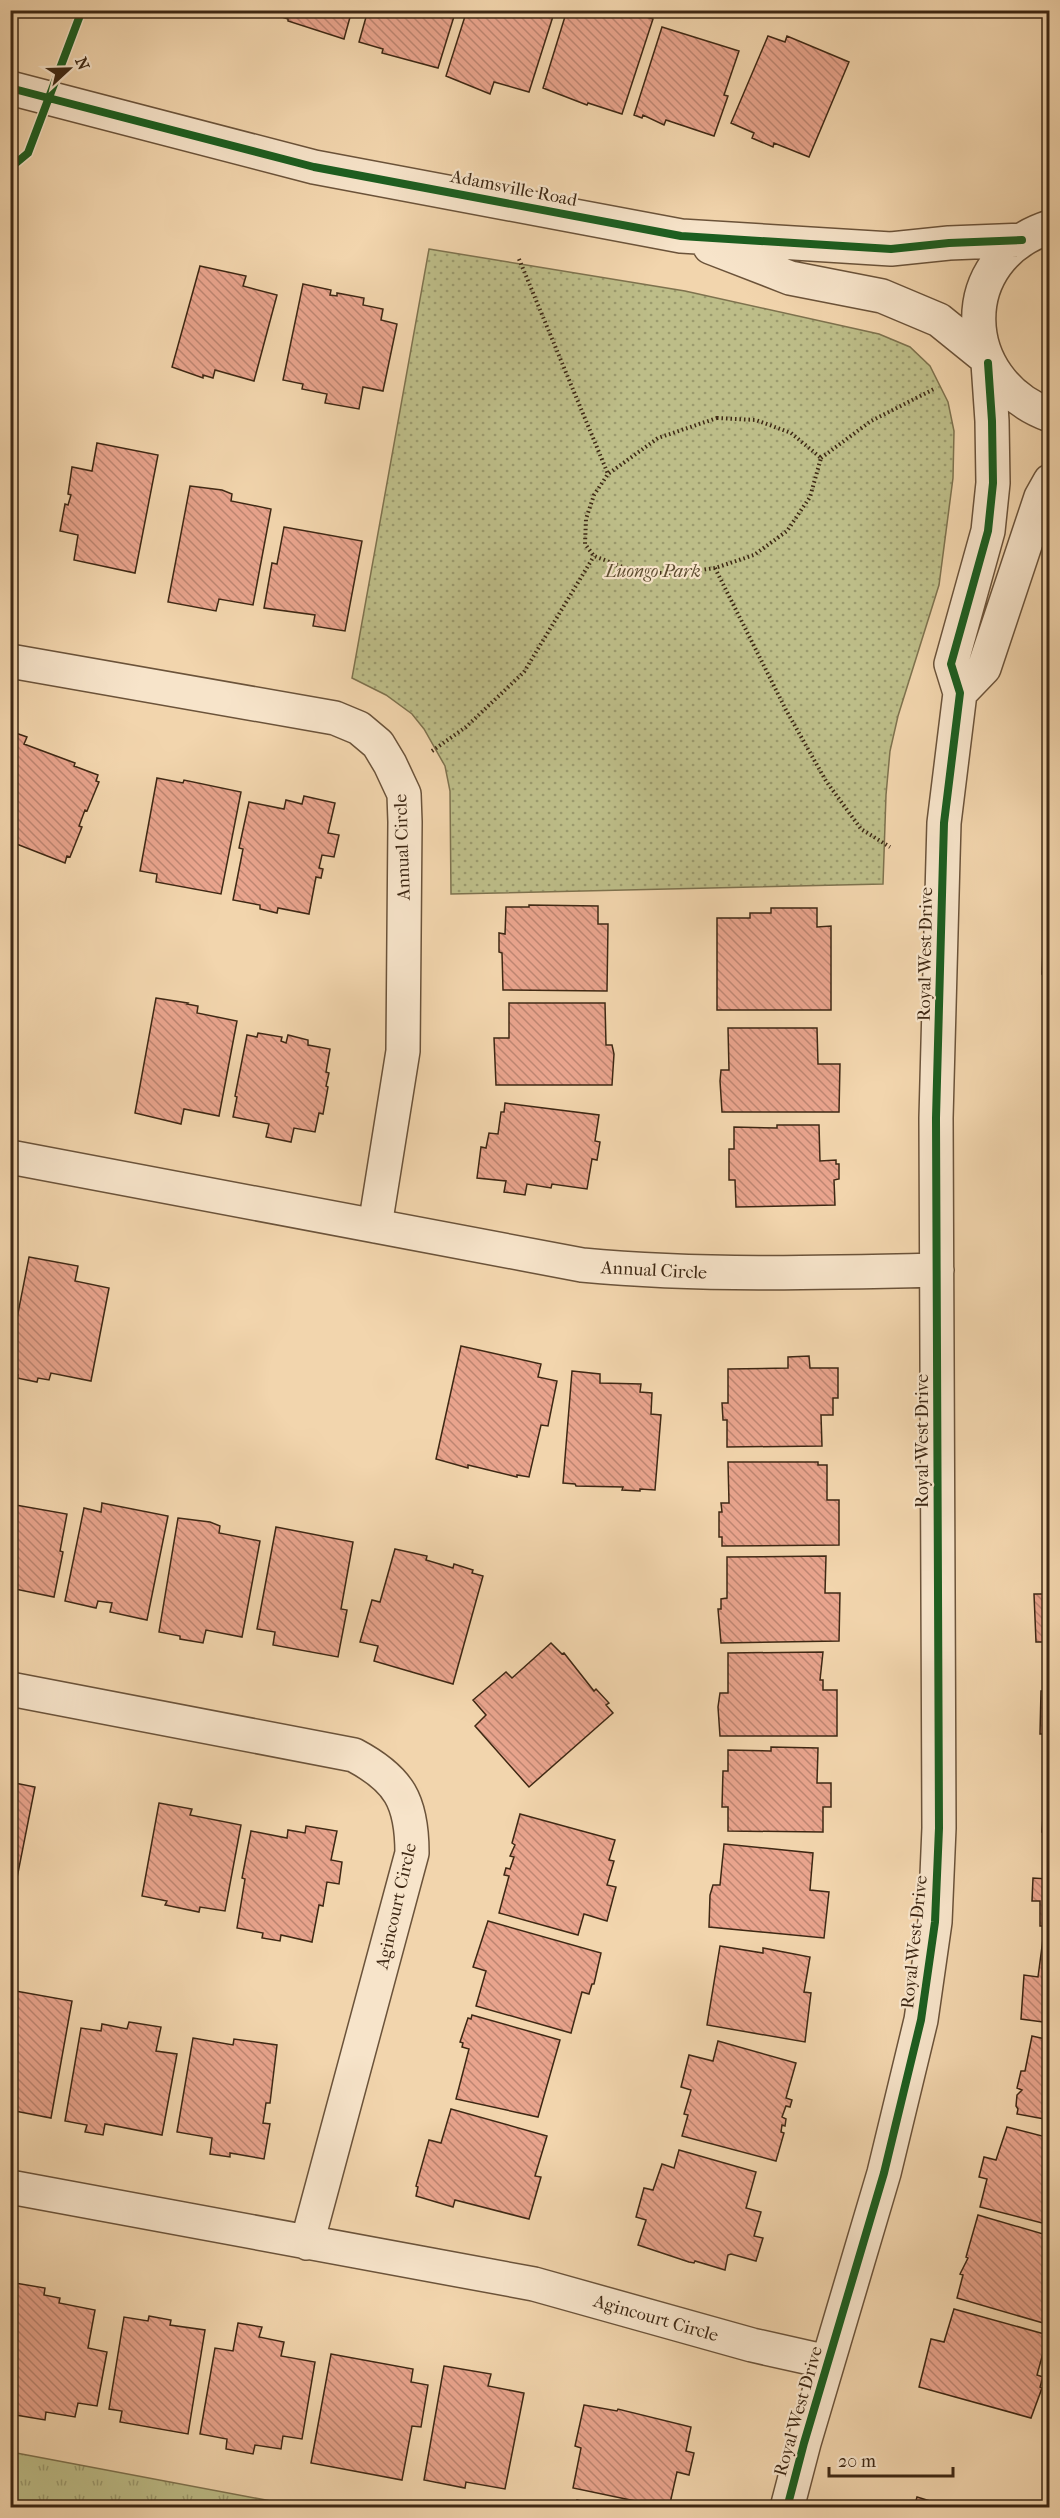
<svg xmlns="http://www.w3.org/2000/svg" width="1060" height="2518" font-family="'IM FELL French Canon',serif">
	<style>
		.grass { fill: url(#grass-tufts); stroke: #7e724e; stroke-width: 1.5 }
		.park { fill: url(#park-dots); stroke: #7e724e; stroke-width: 1.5 }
		.building { fill: url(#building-back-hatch); stroke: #3e2814; stroke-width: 1.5 }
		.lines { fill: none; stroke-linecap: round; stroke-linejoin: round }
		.minor-casing { stroke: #6b533a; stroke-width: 36 }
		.path { stroke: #3e2814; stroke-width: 4; stroke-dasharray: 1.5 3; stroke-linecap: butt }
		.minor { stroke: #f7e4ca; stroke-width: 33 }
		.cycleway-casing { stroke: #f7e4ca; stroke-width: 11 }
		.cycleway { stroke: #1b5e20; stroke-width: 8 }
		.labels { text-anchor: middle; stroke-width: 4.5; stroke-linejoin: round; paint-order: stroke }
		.street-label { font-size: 18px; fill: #3e2814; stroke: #f7e4ca }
		.park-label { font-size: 18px; font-style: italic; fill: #5e4d31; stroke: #f7e4ca }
	</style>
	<defs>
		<pattern id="grass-tufts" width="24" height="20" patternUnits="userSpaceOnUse" patternTransform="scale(1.5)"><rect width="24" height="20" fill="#bdbd88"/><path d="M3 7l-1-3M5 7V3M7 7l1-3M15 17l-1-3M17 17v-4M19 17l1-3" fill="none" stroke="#9b9a6e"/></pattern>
		<pattern id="park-dots" width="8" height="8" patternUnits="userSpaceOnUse" patternTransform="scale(1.5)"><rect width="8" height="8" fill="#bdbd88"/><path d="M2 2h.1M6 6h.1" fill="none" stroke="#9b9a6e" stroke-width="1.8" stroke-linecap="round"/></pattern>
		<pattern id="building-back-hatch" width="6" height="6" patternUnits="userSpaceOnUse" patternTransform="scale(1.5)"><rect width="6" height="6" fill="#e9a48d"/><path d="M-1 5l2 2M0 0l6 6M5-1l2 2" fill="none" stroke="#be8672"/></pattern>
	</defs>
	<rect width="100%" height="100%" fill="#f2d5ad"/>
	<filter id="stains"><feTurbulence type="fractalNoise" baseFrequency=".00333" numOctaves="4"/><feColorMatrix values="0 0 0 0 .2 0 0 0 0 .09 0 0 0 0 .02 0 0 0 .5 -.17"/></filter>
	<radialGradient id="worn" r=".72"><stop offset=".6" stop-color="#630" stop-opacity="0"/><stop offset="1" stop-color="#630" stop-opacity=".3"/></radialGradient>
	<path class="grass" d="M11,2452L303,2507H11Z"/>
	<path class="park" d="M429,249L685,291L879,334L910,347L930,366L948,402L954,431L953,478L939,585L898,716L890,751L886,795L883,884L451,894L450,791L445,766L424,729L412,714L386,695L352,678Z"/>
	<path class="building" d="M271,10H352L344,39L288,21V19L270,13Z
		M368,10H456L438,68L382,53L383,49L359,42Z
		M467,10H555L529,92L494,82L490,94L446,76Z
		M567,10H626L653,19L622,114L588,103L587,105L543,88Z
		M662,27L739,51L724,95L728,96L714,136L666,120L664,125L643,115L642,118L634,115Z
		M768,36L785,42L787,36L849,62L809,157L774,143L773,147L752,138L754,133L731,123Z
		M200,266L246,276L243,286L277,295L254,381L215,370L213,378L203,375V378L172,367Z
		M303,284L331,290L330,295L337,296V293L364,298L363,305L383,309L381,320L397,324L383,391L363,387L359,409L325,403L327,394L302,389L303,384L283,380Z
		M97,443L158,455L135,573L74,560L78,535L60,531L65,504L68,505L71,495L68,494L72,467L92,471Z
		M190,486L222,490L232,494L231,501L271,509L253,605L219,599L216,611L168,602Z
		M284,527L362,541L345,631L313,626L315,615L264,608L272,563L277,564Z
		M10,731L27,737L24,744L75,763L74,766L98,775L96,781L99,782L87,811L85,810L79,826L82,827L70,857L67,856L65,863L14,843L10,852Z
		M157,778L183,783L184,780L241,792L221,894L156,882L157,874L140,871Z
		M304,796L335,803L328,833L339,835L334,857L322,855L319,868L323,869L321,878L316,877L309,914L278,908L277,913L260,909V905L233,900L243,849L239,848L249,802L284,809L286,800L302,804Z
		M529,905L598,906V924H608L607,991L503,990L502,953L499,952V933L505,934L506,907H529Z
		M771,908H817V927L831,926V1010H717V918H750V913H771Z
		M1044,926H1050V974H1042Z
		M156,998L188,1003L187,1004L198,1006L197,1013L237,1021L219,1116L184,1109L181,1124L135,1113Z
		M509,1003H605L606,1045H612L614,1054L612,1085H496L494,1038H509Z
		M728,1028H817L818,1064H840L839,1112H722L720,1081L721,1070H729Z
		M258,1033L282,1037L281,1041L286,1043L288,1035L308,1040V1045L330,1049L326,1072L329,1073L326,1086L328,1087L323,1114L319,1113L315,1132L294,1128L291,1142L266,1137L269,1124L233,1117L237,1097L235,1096L247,1035L257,1037Z
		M505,1103L599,1115L595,1141L600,1142L597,1160L592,1159L587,1189L552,1184L551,1188L527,1184L525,1195L504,1192L506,1181L477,1178L481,1147L486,1148L489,1133L498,1134L501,1112H504Z
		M777,1125H819L820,1161L836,1160V1164H839V1179L834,1180L835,1205L736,1207L735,1180H729V1149H734V1127L777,1128Z
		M29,1257L78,1266L75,1281L109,1288L91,1381L51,1373L49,1380L38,1378L37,1382L17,1378L18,1375L10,1373V1354Z
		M461,1346L541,1364L538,1377L557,1381L548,1426L541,1425L529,1477L517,1475V1477L468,1465V1468L436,1459Z
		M809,1356L810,1368H838V1398H833V1415H821L822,1446L727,1447V1420H723L722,1403H728V1369L788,1368V1357Z
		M572,1371L600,1374V1383L641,1384L640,1392L652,1393L651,1414L661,1415L655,1490L640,1489V1491L622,1490L623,1487L576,1486L575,1484L563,1483Z
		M728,1462H818V1465H827V1500H839V1545L722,1546V1537H719V1512H722L721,1503H729Z
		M102,1503L168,1516L147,1620L110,1612L112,1603L98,1601L96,1608L65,1601L84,1508L101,1512Z
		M10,1504L67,1514L60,1551L63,1552L54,1597L10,1588Z
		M178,1518L210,1522L220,1526L219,1533L260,1541L242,1637L206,1630L203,1643L180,1639V1636L159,1632Z
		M276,1527L353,1542L341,1609L347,1610L338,1657L273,1645L275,1632L257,1629Z
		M395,1549L427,1556L426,1560L453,1568L454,1564L473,1570L472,1573L483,1576L453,1684L374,1661L378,1646L360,1642L372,1600L380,1602Z
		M826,1556L825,1593H840L839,1641L721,1643L718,1609H721V1599L727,1598V1557Z
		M1047,1557H1050V1642H1036L1034,1594H1047Z
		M551,1643L562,1654L564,1653L594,1691L596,1689L609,1703L606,1705L613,1713L529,1787L475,1726L486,1715L473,1700L506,1672L512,1678Z
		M823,1652L820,1680H823V1690H837V1736H720L718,1707L720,1693H728V1653Z
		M1041,1691H1050V1734H1040Z
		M771,1747L818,1748L817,1783H831V1807H823V1832L728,1831V1807H722L723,1771H728V1750L771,1751Z
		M10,1782L35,1787L16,1883L10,1882Z
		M1045,1784H1050V1832H1042Z
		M159,1803L192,1809L190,1815L241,1825L225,1911L200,1907L199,1912L165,1905L167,1901L142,1896Z
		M520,1814L615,1840L609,1860L614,1861L607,1885L616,1887L607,1921L584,1914L578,1935L499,1913L509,1876L504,1875L506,1868L510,1869L514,1857L510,1856L515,1845L512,1843Z
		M306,1826L337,1831L331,1860L342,1862L339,1884L327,1882L323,1906L319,1905L312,1942L281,1935L280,1941L262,1938L263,1933L237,1928L245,1879L242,1878L251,1831L287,1838L288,1830L305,1833Z
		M1049,1843L1050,1926H1040V1901H1032L1033,1878L1048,1879Z
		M724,1844L813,1853L810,1890L829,1892L824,1938L709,1927L710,1895L713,1885H720Z
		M488,1921L601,1953L594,1984H592L589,1994L582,1992L571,2033L476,2006L486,1971L473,1967Z
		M1043,1939H1050V2023L1021,2019L1024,1975L1038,1977Z
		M720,1946L763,1953V1948L810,1957L804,1992L811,1993L805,2042L707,2025Z
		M10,1990L72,2001L51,2118L15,2111L10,2112Z
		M472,2015L560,2040L538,2117L456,2099L469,2049L462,2047L463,2043L460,2042L468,2018L471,2019Z
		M129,2022L161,2027L156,2051L177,2054L162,2135L105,2124L103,2135L85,2132L87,2125L65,2121L81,2028L101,2031L102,2024L127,2029Z
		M1032,2036L1050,2040V2120L1017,2114L1018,2109L1016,2106L1017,2095L1022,2090L1017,2088L1021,2071H1025Z
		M193,2038L233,2045L234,2039L277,2045L270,2103H266L263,2123L270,2124L264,2159L230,2153V2157L210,2154L212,2138L177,2132Z
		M718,2041L796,2063L786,2098L792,2100L790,2107L786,2106L782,2117L786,2119L785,2126L782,2125L781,2132L784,2133L776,2161L682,2136L688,2115L684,2114L691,2090L681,2087L689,2055L713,2061Z
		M451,2109L547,2136L535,2176L541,2177L529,2219L455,2200L453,2207L416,2196L418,2187L416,2186L429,2140L441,2143Z
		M1007,2127L1050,2138V2225L980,2207L987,2179L979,2177L984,2157L996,2160Z
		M679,2150L756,2172L746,2208L761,2212L754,2236L763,2238L756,2261L731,2254L728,2255L725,2270L695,2261L694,2263L689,2262L638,2245L646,2220L636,2217L644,2188L653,2190L662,2164L674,2168Z
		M978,2215L1050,2236V2325L957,2298L963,2275L960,2274L968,2258L966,2257Z
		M15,2283L45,2288L44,2295L60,2298L59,2303L95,2310L88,2348L107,2352L97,2406L78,2403L75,2417L46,2412L45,2420L10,2414V2309Z
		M954,2309L1048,2335L1037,2375L1043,2377L1040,2387L1042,2388L1031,2418L919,2387L931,2339L944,2342Z
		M149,2316L171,2320L170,2325L205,2330L188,2434L120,2422L122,2411L109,2409L124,2317L148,2321Z
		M238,2323L262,2327L259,2337L284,2342L281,2356L315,2362L302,2439L283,2436L281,2449L255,2445L253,2454L226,2449L227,2439L200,2434L215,2348L233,2351Z
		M331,2354L413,2369L411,2382L428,2385L421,2427L412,2426L402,2480L311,2463Z
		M444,2366L491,2374L488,2386L524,2393L505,2489L466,2482L465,2488L424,2480Z
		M584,2405L617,2411L618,2409L691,2427L686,2451L694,2453L689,2475L677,2472L669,2508L573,2488L581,2448L575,2446Z
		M917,2497L953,2508H914Z
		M577,2500L612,2508H575Z"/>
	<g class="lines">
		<defs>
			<path id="minor" d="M10,88L314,167L681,236L891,249L949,243L1022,240
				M1050,227C953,258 957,381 1050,415
				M710,247L790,278L882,296L939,320L986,358
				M10,661L335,718L359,728L378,744L390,764L404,794L405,822L403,1051L375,1226
				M960,693L984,668L1041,497L1050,481
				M10,1157L582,1265C700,1276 818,1273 937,1270
				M10,1689L354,1755C399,1779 412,1801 412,1853L307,2243
				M10,2187L534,2284L752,2345L828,2362
				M787,2508L804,2443L884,2173L921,2020L935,1922L939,1828L936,1118L943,858L944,823L960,693L951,664L988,531L993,483L992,421L988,363"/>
		</defs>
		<use href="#minor" class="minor-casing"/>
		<path class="path" d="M519,259L608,474
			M717,418L756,420L791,433L821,458L810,497L787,531L754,555L715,568L674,574L633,571L594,556L585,544L586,519L594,495L608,474L658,438Z
			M821,458L871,421L936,388
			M715,568L786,710L826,781L861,829L890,847
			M432,751L466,727L524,672L594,556"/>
		<use href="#minor" class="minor"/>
		<defs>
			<path id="cycleway" d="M10,88L314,167L681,236L891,249L949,243L1022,240
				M10,168L28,153L82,10
				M787,2508L804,2443L884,2173L921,2020L935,1922L939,1828L936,1118L943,858L944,823L960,693L951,664L988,531L993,483L992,421L988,363"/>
		</defs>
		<use href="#cycleway" class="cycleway-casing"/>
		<use href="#cycleway" class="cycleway"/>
	</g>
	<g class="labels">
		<g class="street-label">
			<text transform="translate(514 188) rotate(11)" y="6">Adamsville Road</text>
			<text transform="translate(402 847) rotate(-92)" y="6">Annual Circle</text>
			<text transform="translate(925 954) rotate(-89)" y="6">Royal West Drive</text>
			<text transform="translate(654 1270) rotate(3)" y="6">Annual Circle</text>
			<text transform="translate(922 1441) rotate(-90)" y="6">Royal West Drive</text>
			<text transform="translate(396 1906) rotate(-77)" y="6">Agincourt Circle</text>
			<text transform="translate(914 1942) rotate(-84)" y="6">Royal West Drive</text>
			<text transform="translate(656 2318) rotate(16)" y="6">Agincourt Circle</text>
			<text transform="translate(798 2411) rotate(-74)" y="6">Royal West Drive</text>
		</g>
		<g class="park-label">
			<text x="653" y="577">Luongo Park</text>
		</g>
	</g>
	<rect width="1060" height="2518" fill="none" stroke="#f2d5ad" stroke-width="36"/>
	<rect x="12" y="12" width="1036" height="2494" fill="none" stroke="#3e2814" stroke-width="3"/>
	<rect x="18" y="18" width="1024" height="2482" fill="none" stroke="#3e2814" stroke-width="1.5"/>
	<g transform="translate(69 69) rotate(68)" stroke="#f7e4ca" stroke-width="4.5" paint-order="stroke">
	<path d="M0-4.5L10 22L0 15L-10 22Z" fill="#3e2814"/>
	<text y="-9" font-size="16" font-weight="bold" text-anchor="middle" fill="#3e2814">N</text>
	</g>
	<path d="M829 2467v9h124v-9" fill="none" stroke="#3e2814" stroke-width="3"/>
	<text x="838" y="2467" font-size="18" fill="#3e2814" stroke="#f7e4ca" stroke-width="4.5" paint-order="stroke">20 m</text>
	<rect width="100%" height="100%" filter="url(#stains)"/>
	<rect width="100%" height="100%" fill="url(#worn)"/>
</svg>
